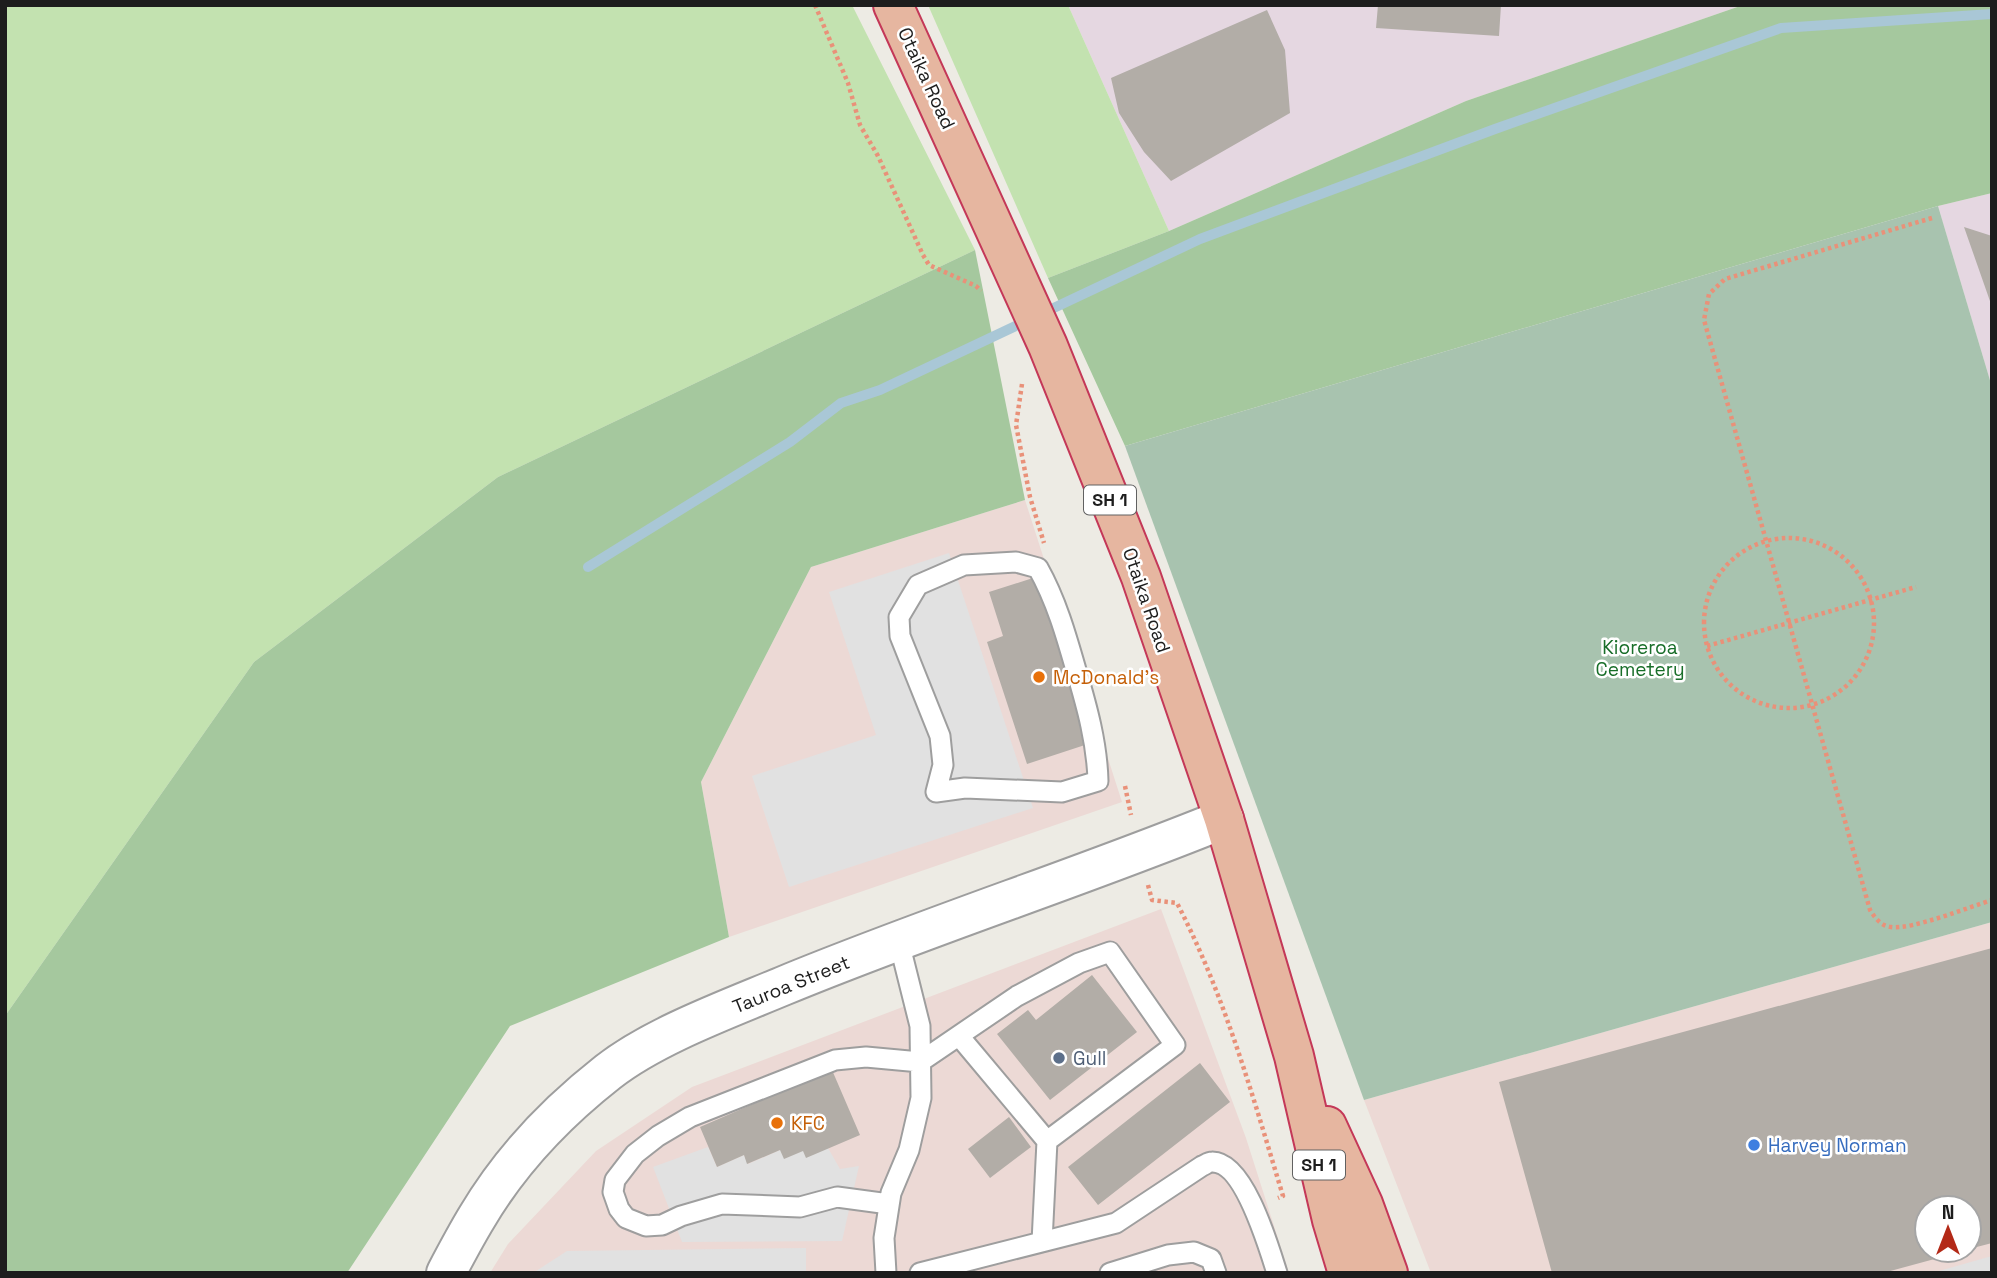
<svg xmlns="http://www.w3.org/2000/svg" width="1997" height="1278" font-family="'Space Grotesk',sans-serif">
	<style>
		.commercial { fill: #ecd9d5; fill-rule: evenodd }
		.industrial { fill: #e5d7e1 }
		.grass { fill: #c3e2b0 }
		.forest { fill: #a5c89e }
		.cemetery { fill: #a8c3af }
		.parking { fill: #e1e1e1 }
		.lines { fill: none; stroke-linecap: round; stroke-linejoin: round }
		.stream { stroke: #a9c7d6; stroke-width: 10 }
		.building { fill: #b2ada7 }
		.service-casing { stroke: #9e9e9e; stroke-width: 23 }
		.minor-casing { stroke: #9e9e9e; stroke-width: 42 }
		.trunk-casing { stroke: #c43858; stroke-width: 42 }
		.path { stroke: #e99179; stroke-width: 4.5; stroke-dasharray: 3.5 3.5; stroke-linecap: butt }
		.service { stroke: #fff; stroke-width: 19 }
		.minor { stroke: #fff; stroke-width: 38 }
		.trunk { stroke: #e6b6a0; stroke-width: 38 }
		.food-dot { fill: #e8710a; stroke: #fff; stroke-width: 2.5 }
		.service-dot { fill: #5c6f8a; stroke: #fff; stroke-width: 2.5 }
		.shop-dot { fill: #3f7fe0; stroke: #fff; stroke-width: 2.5 }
		.labels { text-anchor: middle; stroke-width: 5; stroke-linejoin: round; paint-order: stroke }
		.shield { fill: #fff; stroke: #616161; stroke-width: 2 }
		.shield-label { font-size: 18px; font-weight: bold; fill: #1d1d1d }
		.street-label { font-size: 19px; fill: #1d1d1d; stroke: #fff }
		.park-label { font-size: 19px; fill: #186e29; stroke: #fff }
		.food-label { font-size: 19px; fill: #c56008; stroke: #fff; text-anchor: start }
		.service-label { font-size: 19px; fill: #4e5e75; stroke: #fff; text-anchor: start }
		.shop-label { font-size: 19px; fill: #366cbe; stroke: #fff; text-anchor: start }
	</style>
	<rect width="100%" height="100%" fill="#edebe4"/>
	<path class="commercial" d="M1025,500L1122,802L729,937L701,782L811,567Z
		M1161,909L1246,1138L1289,1273H490L508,1244L596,1151L692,1087Z
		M1992,922V1273H1431L1364,1100ZM1927,1208H1969V1250H1927Z"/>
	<path class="industrial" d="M1068,5H1743L1466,101L1169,231Z
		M1992,193V387L1938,206Z"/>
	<path class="grass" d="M5,5H852L975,250L498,477L254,662L5,1016Z
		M928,5H1068L1169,231L1048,278Z"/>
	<path class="forest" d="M1743,5H1992V193L1938,206L1125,446L1048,278L1169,231L1466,101Z
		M975,250L1025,500L811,567L701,782L729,937L510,1026L347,1273H5V1016L254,662L498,477Z"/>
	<path class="cemetery" d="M1938,206L1992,387V922L1364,1100L1125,446Z"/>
	<path class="parking" d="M949,553L1033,808L789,887L752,776L876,735L829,592Z
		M708,1147L717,1167L744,1155L748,1164L780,1150L803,1151L828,1148L840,1169L859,1166L842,1241L682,1242L653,1167Z
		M806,1248V1273H533L567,1251Z
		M1992,1256V1273H1932Z"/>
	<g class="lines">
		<path class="stream" d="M588,567L790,442L841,403L880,390L1200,239L1495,129L1781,28L1992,14"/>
	</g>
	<path class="building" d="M1378,5H1501L1499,36L1376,28Z
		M1267,10L1285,50L1290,113L1171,181L1144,152L1119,113L1111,78Z
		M1964,227L1992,236V304H1991Z
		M1036,577L1091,743L1027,764L987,642L1003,636L989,592Z
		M1992,948V1243L1969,1249V1208H1927V1250L1964,1251L1883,1273H1552L1499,1082Z
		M1092,975L1137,1032L1050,1100L997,1034L1028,1010L1036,1020Z
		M1200,1063L1230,1102L1098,1205L1068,1167Z
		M832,1070L860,1135L806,1158L803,1151L784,1159L780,1150L747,1164L744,1155L717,1167L700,1127Z
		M1009,1117L1031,1147L990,1178L968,1149Z"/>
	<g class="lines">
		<defs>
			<path id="service" d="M1016,562L1038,568C1056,600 1066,635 1076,670C1087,707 1097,743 1098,781L1062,792L965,788L936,792L943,765L940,736L900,636L899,617L918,585L964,565Z
				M889,1204L837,1197L800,1207L722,1204L681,1216L662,1225L646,1226L626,1218L619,1209L613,1192L615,1180L635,1154L658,1136L690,1117L835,1060L866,1057L920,1062L1017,996L1079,963L1110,952L1175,1045L1047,1141L959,1036
				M1042,1242L1047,1141
				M886,1273L884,1238L891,1193L909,1150L921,1098L920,1026L899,942
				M920,1273L1116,1223L1202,1166C1205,1165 1208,1162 1212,1162C1244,1161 1269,1248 1277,1273
				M1110,1273L1168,1255L1194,1252L1211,1259L1216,1273"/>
			<path id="minor" d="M446,1273C456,1254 466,1235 477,1217C510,1161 557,1112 608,1072C654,1036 728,1009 783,986C928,926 1079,878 1224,819"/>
			<path id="trunk" d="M893,5L1048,346L1141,577L1224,819L1294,1056L1332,1220L1348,1273
				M1327,1126L1363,1204L1388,1273"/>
		</defs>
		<use href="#service" class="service-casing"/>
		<use href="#minor" class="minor-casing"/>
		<use href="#trunk" class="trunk-casing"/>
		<path class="path" d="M815,5L848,83L860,125L878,156L923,255L929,265L976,286L981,291
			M1932,218L1725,279L1709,294L1704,320L1870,910C1875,918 1881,926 1891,927C1912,930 1969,907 1992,900
			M1022,384L1016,425L1030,497L1044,543
			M1704 623a85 85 0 1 1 170 0a85 85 0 1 1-170 0Z
			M1707,646L1916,587
			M1125,786L1131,815
			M1148,885L1152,900L1177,903C1225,996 1253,1097 1283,1196L1278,1198"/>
		<use href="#service" class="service"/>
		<use href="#minor" class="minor"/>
		<use href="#trunk" class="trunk"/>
	</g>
	<g class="food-dot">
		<circle cx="1039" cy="677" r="7"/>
		<circle cx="777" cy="1123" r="7"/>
	</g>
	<circle class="service-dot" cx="1059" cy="1058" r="7"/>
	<circle class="shop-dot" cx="1754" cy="1145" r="7"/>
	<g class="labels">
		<g class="shield">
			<rect x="1084" y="485.5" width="52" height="29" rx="5"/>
			<rect x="1293" y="1150.5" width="52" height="29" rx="5"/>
		</g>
		<g class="shield-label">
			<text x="1110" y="506">SH 1</text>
			<text x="1319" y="1171">SH 1</text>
		</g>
		<g class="street-label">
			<text transform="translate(927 78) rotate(65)" y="7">Otaika Road</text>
			<text transform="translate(1147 600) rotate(71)" y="7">Otaika Road</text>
			<text transform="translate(791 984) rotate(-22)" y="7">Tauroa Street</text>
		</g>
		<g class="park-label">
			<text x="1640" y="654">Kioreroa<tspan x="1640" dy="22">Cemetery</tspan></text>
		</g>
		<g class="food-label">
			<text x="1053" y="684">McDonald's</text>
			<text x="791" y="1130">KFC</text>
		</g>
		<g class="service-label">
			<text x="1073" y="1065">Gull</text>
		</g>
		<g class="shop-label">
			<text x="1768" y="1152">Harvey Norman</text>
		</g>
	</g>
	<rect width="1997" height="1278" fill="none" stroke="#1d1d1d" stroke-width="14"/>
	<g transform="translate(1948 1229)"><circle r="33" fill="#ffffff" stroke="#a5a5a5" stroke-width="2"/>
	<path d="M0-5L12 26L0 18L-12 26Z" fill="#b32917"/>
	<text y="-10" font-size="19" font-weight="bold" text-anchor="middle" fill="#1d1d1d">N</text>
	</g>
</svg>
